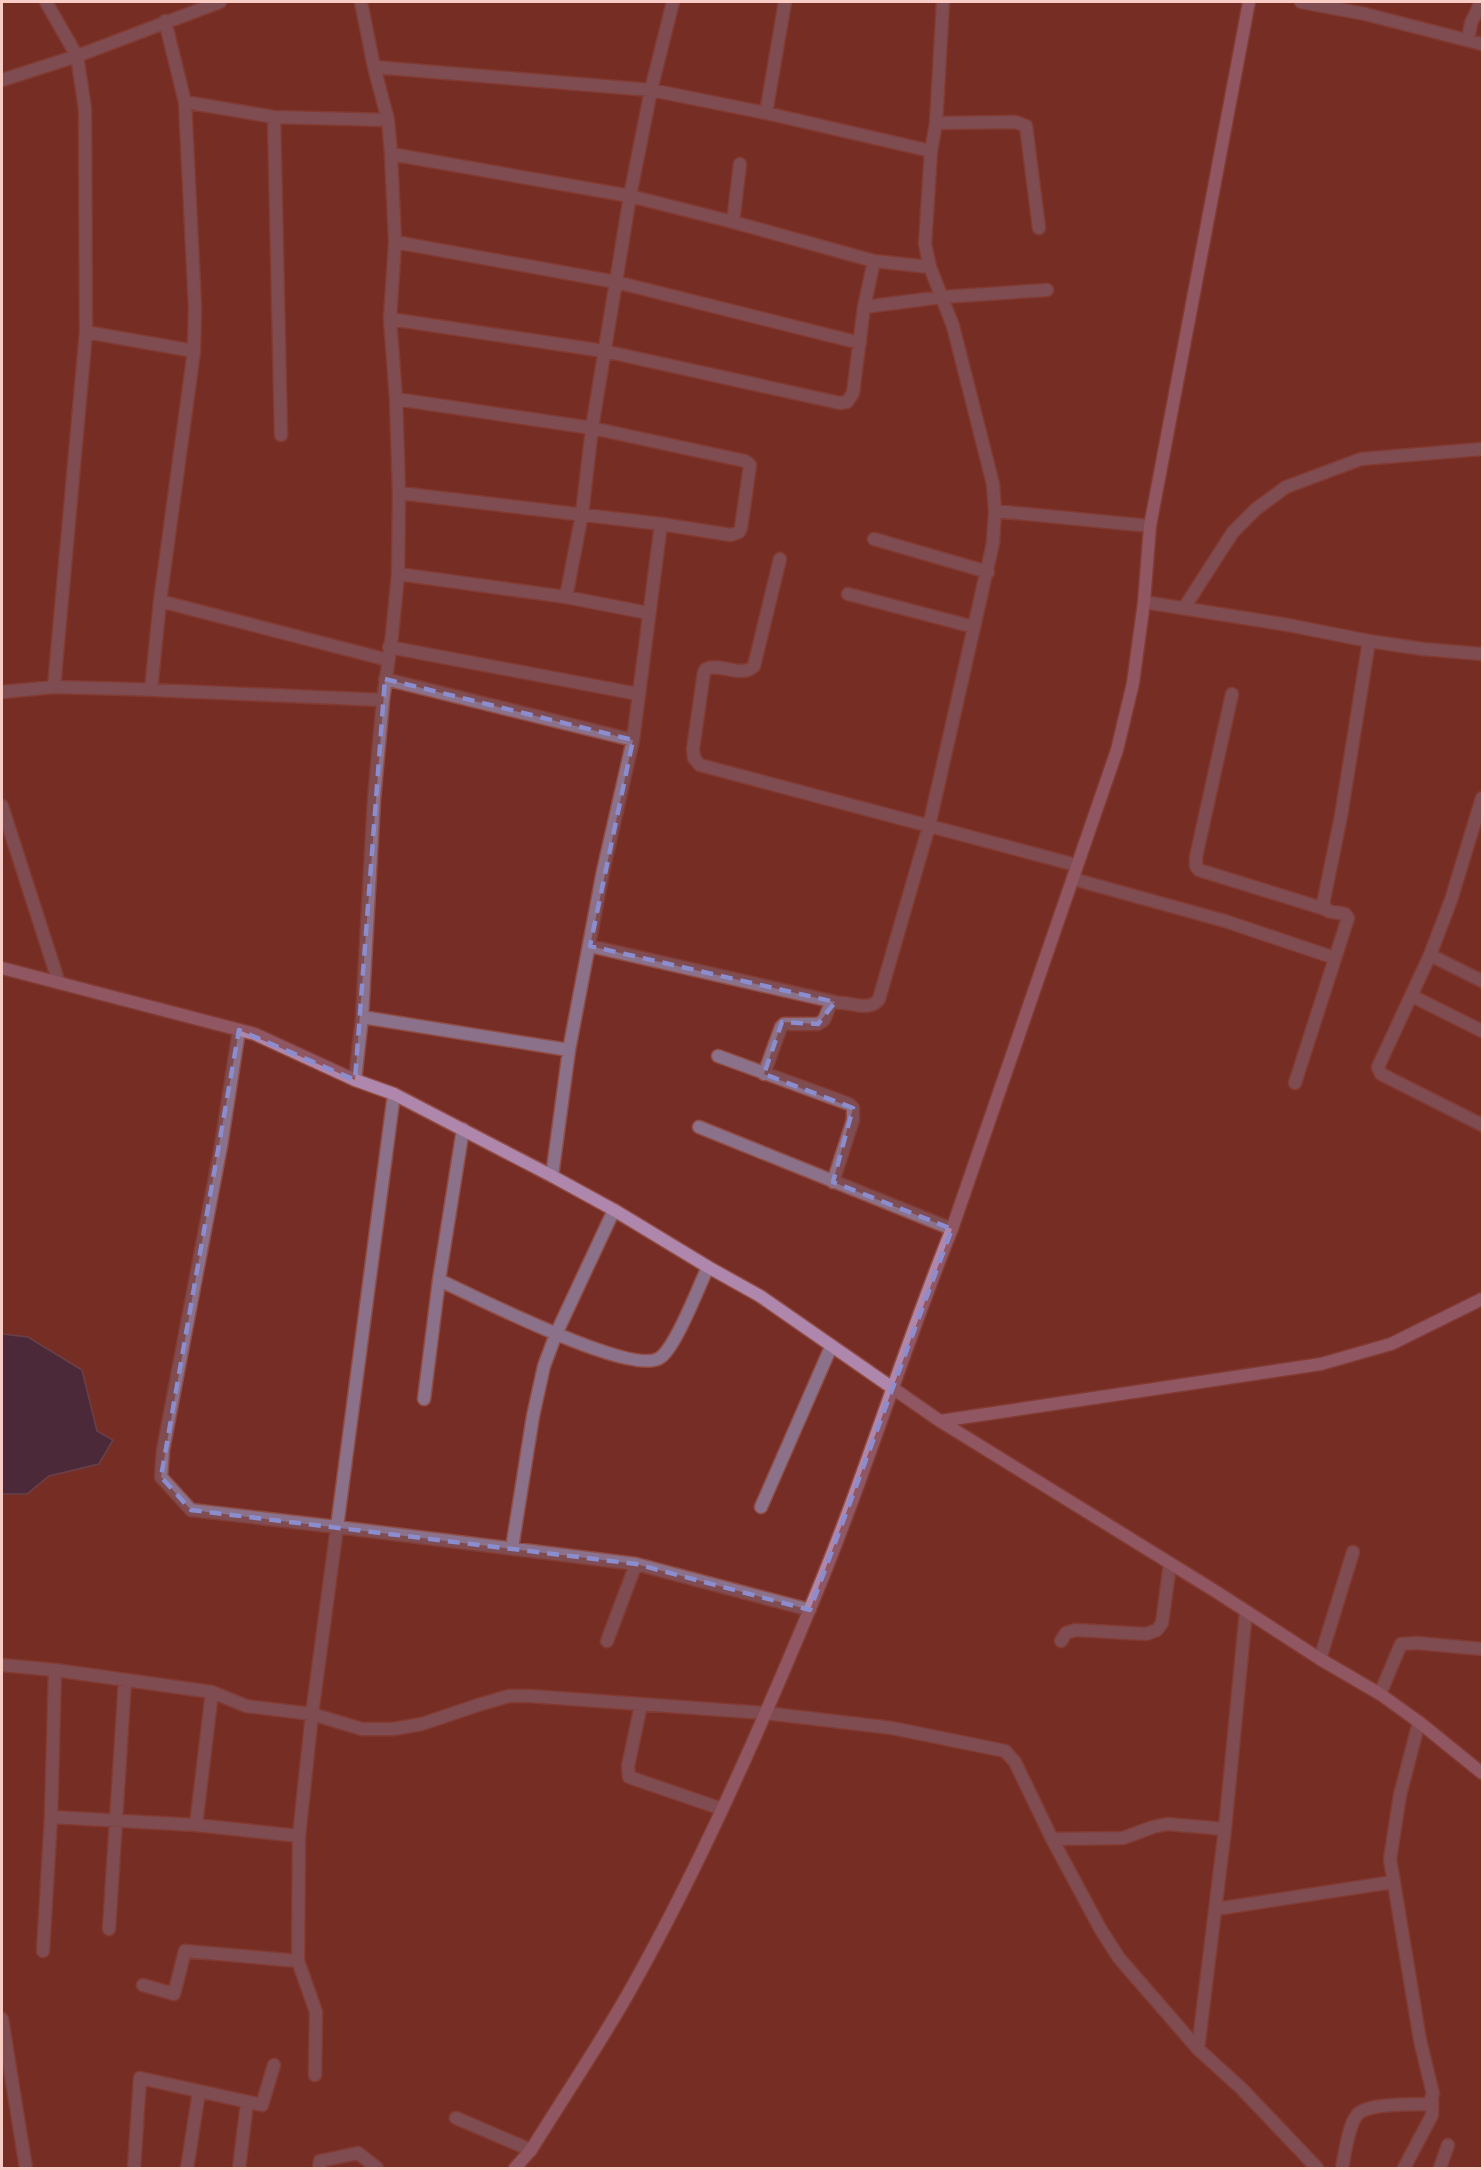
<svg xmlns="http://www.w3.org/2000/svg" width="1484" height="2170" font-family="'Alegreya Sans',sans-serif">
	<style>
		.water { fill: #192551; stroke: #5c5774; stroke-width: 1.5 }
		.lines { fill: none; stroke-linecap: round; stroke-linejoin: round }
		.street-casing { stroke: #904d45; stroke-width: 15 }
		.secondary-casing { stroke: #904d45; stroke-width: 15 }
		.street { stroke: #8b7189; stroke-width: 12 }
		.secondary { stroke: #af87ad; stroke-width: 12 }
		.marked { fill: none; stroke: #8b8dce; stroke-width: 4.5; stroke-dasharray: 12 8; stroke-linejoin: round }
	</style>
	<rect width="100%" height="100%" fill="#762d25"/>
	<path class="water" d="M2,1334L28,1337L82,1370L97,1431L113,1440L99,1464L49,1476L27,1494H2Z"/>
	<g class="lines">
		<defs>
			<path id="street" d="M46,2L77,56L85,109L86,332
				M1301,2L1365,14L1482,44
				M1468,40L1471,23L1481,2
				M374,67L651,90L766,113L931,151
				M2,80L77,56L220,2
				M185,102L274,117L388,120
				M766,113L785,2
				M274,117L281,435
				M936,123L1015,122L1026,126L1039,228
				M391,154L630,196L733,222L874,261L930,267
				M733,222L740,164
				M395,242L616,282L860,343
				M864,307L942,297L1047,290
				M390,319L604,351L840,403L847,402L853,393L864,307L874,261
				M396,399L592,428L745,461L750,465L741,528L739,532L731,535L661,524L399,493
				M995,511L1150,526
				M874,539L988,572
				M780,559L754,666C741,679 721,662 706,669L704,672L693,749L694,758L700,765L1076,865
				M398,574L566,597L648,613
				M848,594L974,627
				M566,597L582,514L592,428L630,196L651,90L673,2
				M160,601L388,660
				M1144,602L1288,625L1369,641L1423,649L1482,654
				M1184,608L1233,532L1256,509L1286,487L1361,459L1482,449
				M389,647L638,694
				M385,679L633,740
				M54,687L86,332L194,351
				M151,690L160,601L194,351L195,307L185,102L165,21
				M2,692L54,687L131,689L383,700
				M1232,694L1196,857V866L1199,870L1325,909
				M1482,798L1451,900L1430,955L1378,1067L1381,1074L1482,1125
				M2,806L59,983
				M1073,879L1225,921L1335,958
				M590,946L835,1002
				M1430,955L1482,981
				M1412,996L1482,1031
				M362,1017L569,1050
				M239,1030L221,1146L163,1450L161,1477L191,1510L337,1527L394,1094
				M718,1056L849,1104L853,1108V1120L833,1182
				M764,1074L781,1027L784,1024H818L824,1020L831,1003C846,999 869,1014 879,999L929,826L993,543L995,511L993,484L953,326L930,267L925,244L931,151L936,123L943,2
				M355,1080L362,1017L374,799L383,700L392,635L398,574L399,493L396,399L390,319L395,242L391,154L388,120L374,67L361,2
				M1295,1083L1348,918L1345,914L1328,911L1323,904L1341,816L1369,641
				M699,1127L952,1229
				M552,1176L569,1050L603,871L633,740L661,524
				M439,1280C472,1295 635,1379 661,1357C677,1344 698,1288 708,1267
				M424,1399L439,1280L463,1129
				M761,1507L831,1347
				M512,1548L533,1416L544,1366L556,1334L614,1210
				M607,1641L636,1564
				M1061,1641L1066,1633L1076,1630L1146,1634L1157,1630L1162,1623L1170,1564
				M1320,1659L1353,1552
				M2,1665L55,1670L212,1692L246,1706L312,1714L362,1729H393L422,1724L478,1705L509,1696H530L765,1713L892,1728L1005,1751L1015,1762L1052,1839L1101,1930L1119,1958L1198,2049L1242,2089L1317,2168
				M1380,1694L1401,1644L1417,1643L1482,1649
				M641,1705L628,1766L629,1777L722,1809
				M51,1817L196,1825L299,1836
				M196,1825L212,1692
				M1052,1839L1123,1838L1153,1827L1167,1824L1225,1829
				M1216,1909L1393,1882
				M109,1929L125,1680
				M43,1951L51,1817L55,1670
				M143,1985L174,1994L185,1951L298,1961
				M2,2019L26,2168
				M1198,2049L1225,1829L1246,1611
				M315,2075L316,2012L298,1961L299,1836L312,1714L337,1527L636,1564L810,1610
				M456,2118L531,2150
				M134,2168L140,2078L262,2105L274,2065
				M187,2168L199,2092
				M239,2168L247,2103
				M319,2168L320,2161L358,2153L377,2168
				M1342,2168C1345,2154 1348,2126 1357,2115C1366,2103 1410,2105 1425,2104L1429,2103L1433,2094L1420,2040L1390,1859L1400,1795L1419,1722
				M1404,2168L1432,2115V2099
				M1440,2168L1448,2145"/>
			<path id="secondary" d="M2,968L255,1034L355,1080L394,1094L552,1176L614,1210L708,1267L760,1296L940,1421L1215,1591L1320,1659L1380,1694L1419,1722L1482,1773
				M940,1421L1321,1364L1391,1344L1482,1299
				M515,2168L531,2150C565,2095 602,2041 633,1985C700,1865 756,1738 809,1611C862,1486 901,1355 952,1229L1117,750L1133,683L1144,602L1150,526L1249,2"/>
		</defs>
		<use href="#street" class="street-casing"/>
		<use href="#secondary" class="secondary-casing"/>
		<use href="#street" class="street"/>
		<use href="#secondary" class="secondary"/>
	</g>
	<path d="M0 0H1484V2170H0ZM385,679L633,740L590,946L835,1002L818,1024L782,1022L764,1074L853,1108L833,1182L952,1229L810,1610L636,1564L191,1510L161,1477L239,1030L355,1080Z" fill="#762d25" fill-opacity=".55" fill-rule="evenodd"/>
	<path class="marked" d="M385,679L633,740L590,946L835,1002L818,1024L782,1022L764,1074L853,1108L833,1182L952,1229L810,1610L636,1564L191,1510L161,1477L239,1030L355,1080Z"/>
	<rect width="1484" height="2170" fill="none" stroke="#f9ccc5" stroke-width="6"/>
</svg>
